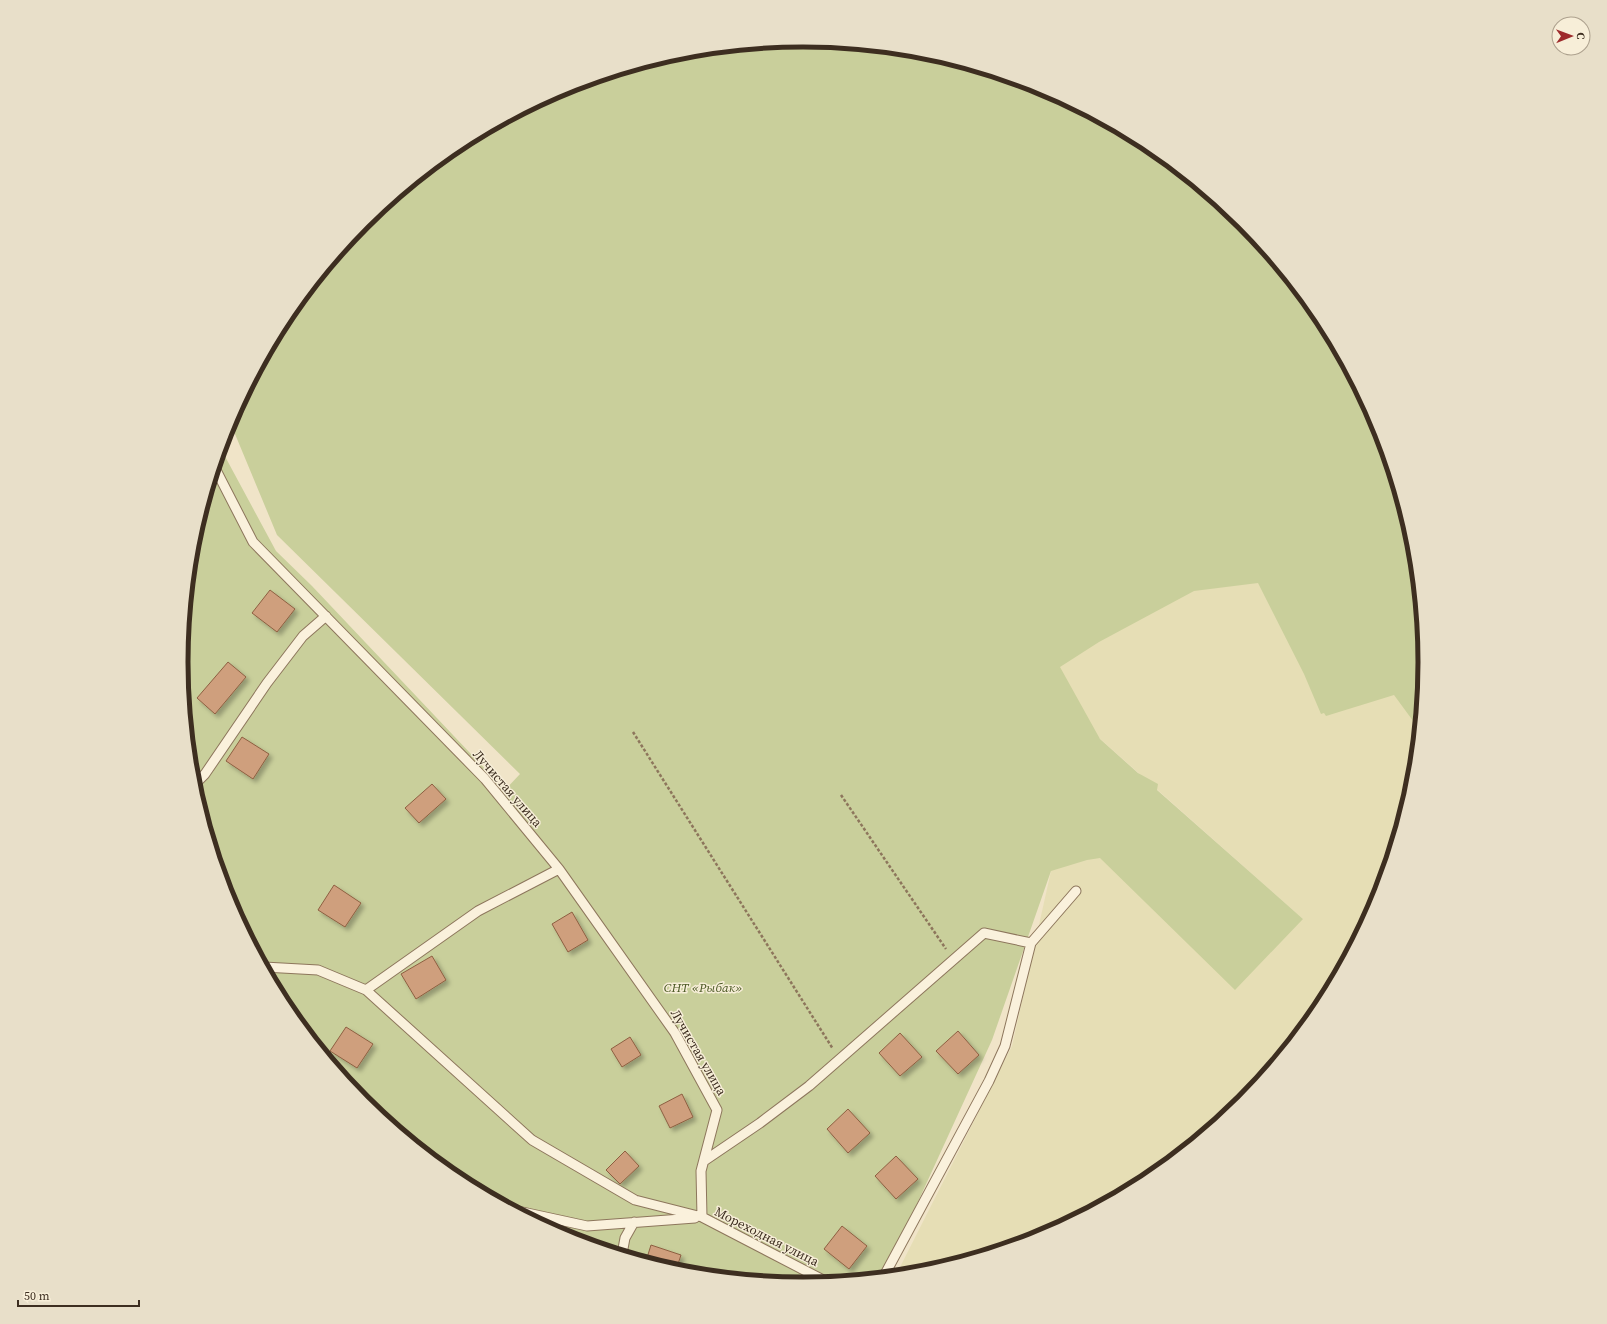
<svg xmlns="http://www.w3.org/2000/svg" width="1607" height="1324" font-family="'Source Serif 4',serif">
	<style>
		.farmland { fill: #e6deb5 }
		.green { fill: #c9cf9b }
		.building { fill: #cf9f7d; stroke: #8d5f41; filter: url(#shadow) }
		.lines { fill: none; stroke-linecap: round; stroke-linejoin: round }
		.service-casing { stroke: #8d765c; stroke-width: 11 }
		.path { stroke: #8d765c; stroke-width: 2.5; stroke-dasharray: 3 2; stroke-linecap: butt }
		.service { stroke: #faf1dc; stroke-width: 9 }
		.labels { text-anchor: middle; stroke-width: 3; stroke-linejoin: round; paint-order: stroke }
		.street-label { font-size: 13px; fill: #3d2e20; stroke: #f7eed8 }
		.park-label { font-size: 13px; font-style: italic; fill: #4d5a26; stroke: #f7eed8 }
		.rim { fill: none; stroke: #3d2e20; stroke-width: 5 }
	</style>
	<defs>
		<filter id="shadow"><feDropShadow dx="3.5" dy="3.5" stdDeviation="2" flood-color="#0004"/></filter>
	</defs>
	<rect width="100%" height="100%" fill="#f0e4c8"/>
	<path class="farmland" d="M1254,551L1424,678L1413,784L1378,900L1321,1008L1243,1102L1149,1179L1041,1237L925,1272L896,1275L1012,1046L1051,871V854L1093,851L1303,919L1027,674Z"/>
	<path class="green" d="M804,40L925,52L1042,87L1149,145L1243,222L1321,317L1378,424L1414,541L1425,662L1419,729L1394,695L1326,716L1324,713L1321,714L1304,674L1258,583L1194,591L1099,642L1060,667L1100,739L1138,773L1158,784L1157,790L1303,919L1235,990L1100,858L1087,860L1051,871L992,1040L884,1276L803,1284L682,1272L565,1237L458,1179L364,1102L286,1007L229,900L193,783L182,662L194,540L221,449L276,551L312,586L505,790L520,774L277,535L230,422L286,316L364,222L458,145L566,87L682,52Z"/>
	<path class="building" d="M270,590L295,609L277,632L252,613Z
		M228,662L246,677L215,714L197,698Z
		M242,737L269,754L253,779L226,761Z
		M432,784L446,799L419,823L405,808Z
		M334,885L361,903L345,927L318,910Z
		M572,912L588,940L568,952L552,924Z
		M432,956L446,980L416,999L401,974Z
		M346,1027L373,1044L357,1068L330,1051Z
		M958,1031L979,1055L958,1074L936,1051Z
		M900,1033L922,1057L900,1076L879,1053Z
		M630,1037L641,1055L622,1067L611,1049Z
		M682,1094L693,1117L670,1128L659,1106Z
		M848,1109L870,1133L848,1153L827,1129Z
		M625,1151L639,1166L620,1184L606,1170Z
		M896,1156L918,1179L896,1199L875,1176Z
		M842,1226L867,1246L849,1269L824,1249Z
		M651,1245L681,1255L676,1270L646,1261Z"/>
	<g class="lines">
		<defs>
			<path id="service" d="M215,468L253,542L485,779L559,869L675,1033L717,1110L701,1171L702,1217L827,1282
				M194,785L205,774L267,683L303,636L326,616
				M264,967L318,970L366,990L532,1140L635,1200L702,1217
				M366,990L478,911L559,869
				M704,1161L760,1123L809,1086L984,933L1031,943
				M518,1211L587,1226L695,1218
				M622,1254L625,1238L634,1222
				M884,1276L989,1081L1005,1046L1031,943L1076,891"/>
		</defs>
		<use href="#service" class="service-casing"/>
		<path class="path" d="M633,732L833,1049
			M841,795L946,949"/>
		<use href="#service" class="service"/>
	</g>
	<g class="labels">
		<g class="street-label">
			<text transform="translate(508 788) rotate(49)" y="5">Лучистая улица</text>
			<text transform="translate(699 1052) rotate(60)" y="5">Лучистая улица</text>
			<text transform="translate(767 1236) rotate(27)" y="5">Мореходная улица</text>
		</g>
		<g class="park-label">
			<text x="703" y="992">СНТ «Рыбак»</text>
		</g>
	</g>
	<path d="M0 0H1607V1324H0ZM188 662a615 615 0 1 1 1230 0a615 615 0 1 1-1230 0Z" fill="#e8dfc9" fill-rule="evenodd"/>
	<path class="rim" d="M188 662a615 615 0 1 1 1230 0a615 615 0 1 1-1230 0Z"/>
	<g transform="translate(1571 36) rotate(89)"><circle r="19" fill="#f7eed8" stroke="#ada18e"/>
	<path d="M0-3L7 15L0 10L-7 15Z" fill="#9e2a2b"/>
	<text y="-6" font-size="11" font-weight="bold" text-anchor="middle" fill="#3d2e20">С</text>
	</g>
	<path d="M18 1300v6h121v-6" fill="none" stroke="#3d2e20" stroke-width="2"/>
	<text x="24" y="1300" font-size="12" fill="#3d2e20" stroke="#f7eed8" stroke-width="3" paint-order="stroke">50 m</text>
</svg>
